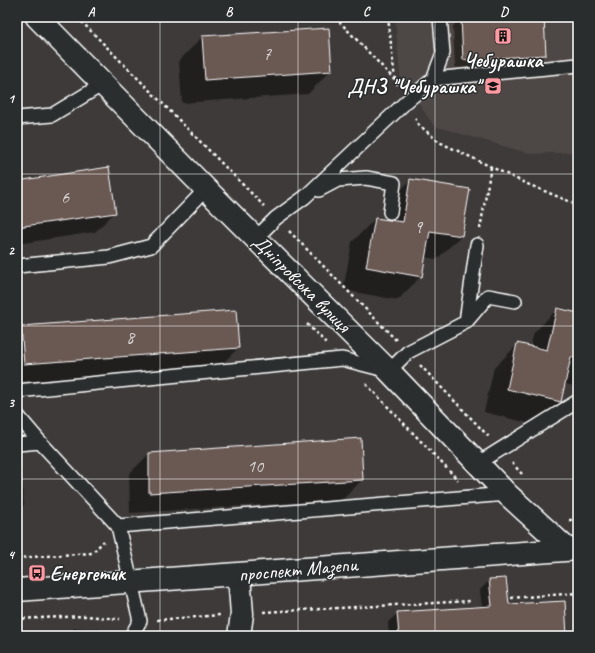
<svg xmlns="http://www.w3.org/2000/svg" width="595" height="653" font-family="Caveat,sans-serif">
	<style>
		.built { fill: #4e4744 }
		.shadow { fill: #0007 }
		.building { fill: #6a5952; stroke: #fff }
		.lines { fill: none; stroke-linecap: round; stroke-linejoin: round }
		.service-casing { stroke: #fff; stroke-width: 16 }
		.minor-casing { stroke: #fff; stroke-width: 25 }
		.tertiary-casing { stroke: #fff; stroke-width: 25 }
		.path { stroke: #fff; stroke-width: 2.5; stroke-dasharray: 3 3; stroke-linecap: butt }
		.service { stroke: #2a2d2e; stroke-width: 13 }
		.minor { stroke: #2a2d2e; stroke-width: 22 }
		.tertiary { stroke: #2a2d2e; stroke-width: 22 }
		.grid { fill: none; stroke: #fff; stroke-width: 1; stroke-opacity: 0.55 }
		.labels { text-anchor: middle; stroke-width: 3; stroke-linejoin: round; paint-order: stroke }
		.number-label { font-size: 18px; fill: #dad6d4 }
		.poi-label { font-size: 20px; font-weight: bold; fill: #fff; stroke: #2a2d2e }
		.street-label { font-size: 20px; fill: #fff; stroke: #2a2d2e }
		.neatline { fill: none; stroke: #fff; stroke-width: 1.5 }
		.grid-label { font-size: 13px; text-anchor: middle; font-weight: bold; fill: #fff }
	</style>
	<rect width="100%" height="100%" fill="#3d3a39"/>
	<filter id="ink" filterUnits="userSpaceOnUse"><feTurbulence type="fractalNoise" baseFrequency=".025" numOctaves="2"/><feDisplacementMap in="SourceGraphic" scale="8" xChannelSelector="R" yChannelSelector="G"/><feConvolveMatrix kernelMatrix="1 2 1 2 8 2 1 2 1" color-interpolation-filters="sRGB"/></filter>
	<g filter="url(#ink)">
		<path class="built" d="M395,17H578V152L531,154L434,126L400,76Z"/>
		<path class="shadow" d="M472,17H543L545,55L537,63L455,68L453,26L461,18Z
			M202,37L331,70L308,94L182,103L179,61Z
			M411,180L461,236L437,259L424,257L421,276L398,300L343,290L352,242L375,219L384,220L387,203Z
			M17,182L115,212L95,232L17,244Z
			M557,309L578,315V384L575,386L564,384L560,401L536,425L484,412L494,368L518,344L530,347L534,333Z
			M21,327L238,348L218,368L17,382V331Z
			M149,454L362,480L342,500L130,513L129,474Z
			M17,469H21L24,505L17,512Z
			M490,580L508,605L566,636H389L388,622L398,613L482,608L480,590Z
			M75,628L99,629V636H71V632Z"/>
		<path class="building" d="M461,17H544L546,55L463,60Z
			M329,28L332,71L205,80L202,36Z
			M109,167L116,213L17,227V181Z
			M410,179L470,189L462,236L430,231L422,277L366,267L375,218L403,222Z
			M557,308L578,313V358L571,357L561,402L507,389L517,343L547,350Z
			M236,310L239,348L24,364L21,326Z
			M361,438L363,480L149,493V453Z
			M506,578L509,604L565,601L567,636H399L397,612L492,606L489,579Z"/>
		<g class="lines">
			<defs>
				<path id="service" d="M433,79L578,65
					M17,118L52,115L103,84
					M319,190L338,180L366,178L394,183L390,212
					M256,238L276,218L305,197L407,101L433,79L443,53L440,17
					M17,266L109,257L151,246L206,189
					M466,322L488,296L515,301
					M17,391L342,359L389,371L408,352L466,322L477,245
					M17,415L40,442L118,526L140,621L131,636
					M17,444L40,442
					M477,464L578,401
					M118,526L507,494"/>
				<path id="minor" d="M37,17L206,189L389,371L507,494L567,549
					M239,636L242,614L239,575"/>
				<path id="tertiary" d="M17,590L578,549"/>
			</defs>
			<use href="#service" class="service-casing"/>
			<use href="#minor" class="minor-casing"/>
			<use href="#tertiary" class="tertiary-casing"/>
			<path class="path" d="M77,17L264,206
				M335,17L394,79
				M388,17L395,80L399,87
				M415,118L418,124L439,142L525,183L578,205
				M480,229L491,167
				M289,231L396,340
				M307,324L326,343
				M420,365L489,437
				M366,384L458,480
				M512,463L522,474
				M569,520H578
				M17,558L92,553L104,541
				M511,598L578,593
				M263,612L471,601
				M17,619L85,616L120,619
				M157,620L220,615"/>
			<use href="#service" class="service"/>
			<use href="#minor" class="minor"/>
			<use href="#tertiary" class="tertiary"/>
		</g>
	</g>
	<path class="grid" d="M160,17V636M298,17V636M435,17V636M17,174H578M17,326H578M17,479H578"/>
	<defs>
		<symbol id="building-square" viewBox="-11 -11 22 22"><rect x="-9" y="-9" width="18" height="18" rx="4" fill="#ff9aa2" stroke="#2a2d2e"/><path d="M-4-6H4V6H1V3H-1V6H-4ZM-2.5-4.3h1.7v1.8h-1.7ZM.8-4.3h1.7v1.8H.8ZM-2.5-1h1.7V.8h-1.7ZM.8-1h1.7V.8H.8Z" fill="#111"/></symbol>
		<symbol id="school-square" viewBox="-11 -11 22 22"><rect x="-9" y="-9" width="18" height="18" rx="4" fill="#ff9aa2" stroke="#2a2d2e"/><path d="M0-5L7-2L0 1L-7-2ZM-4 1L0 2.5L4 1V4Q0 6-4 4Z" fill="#111"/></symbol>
		<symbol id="bus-square" viewBox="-11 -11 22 22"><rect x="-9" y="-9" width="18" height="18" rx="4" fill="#ff9aa2" stroke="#2a2d2e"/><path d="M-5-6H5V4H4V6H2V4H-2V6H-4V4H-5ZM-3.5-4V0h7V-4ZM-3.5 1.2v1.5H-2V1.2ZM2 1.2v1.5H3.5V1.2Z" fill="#111"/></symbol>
	</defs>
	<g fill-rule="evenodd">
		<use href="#building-square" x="493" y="26" width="20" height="20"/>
		<use href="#school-square" x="483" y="76" width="20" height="20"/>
		<use href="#bus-square" x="27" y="563" width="20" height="20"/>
	</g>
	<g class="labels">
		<g class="number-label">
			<text x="267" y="60">7</text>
			<text x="65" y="203">6</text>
			<text x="418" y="233">9</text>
			<text x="130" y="343">8</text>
			<text x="255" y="472">10</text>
		</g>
		<g class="poi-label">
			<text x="503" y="67">Чебурашка</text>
			<text x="480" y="93" text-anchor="end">ДНЗ "Чебурашка"</text>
			<text x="50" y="580" text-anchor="start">Енергетик</text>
		</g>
		<g class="street-label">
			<text transform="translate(302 283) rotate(45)" y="7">Дніпровська вулиця</text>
			<text transform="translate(298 569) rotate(-5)" y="7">проспект Мазепи</text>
		</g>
	</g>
	<rect width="595" height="653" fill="none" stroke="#2a2d2e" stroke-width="44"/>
	<rect x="22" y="22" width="551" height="609" class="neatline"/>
	<g class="grid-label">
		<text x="91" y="16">A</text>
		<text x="229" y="16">B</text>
		<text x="366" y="16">C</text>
		<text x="504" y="16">D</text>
		<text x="11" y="103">1</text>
		<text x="11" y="255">2</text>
		<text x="11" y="407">3</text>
		<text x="11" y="559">4</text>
	</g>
</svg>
